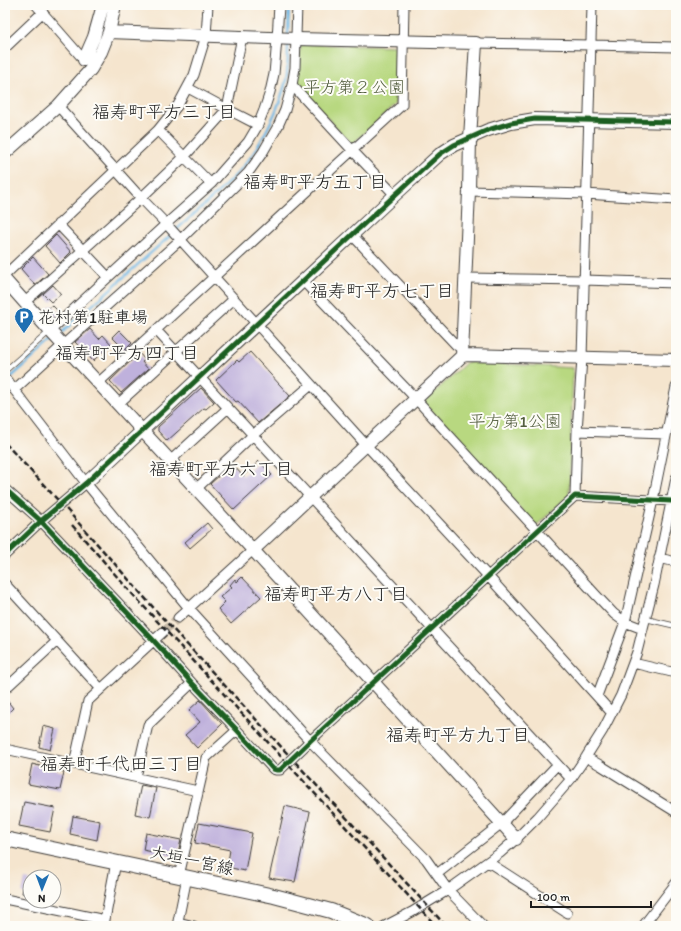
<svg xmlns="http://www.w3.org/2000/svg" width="681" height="931" font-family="Itim,'Klee One',sans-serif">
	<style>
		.green { fill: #b8d880; stroke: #6a7a4e }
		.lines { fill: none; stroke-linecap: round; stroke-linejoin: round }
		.stream { stroke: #6db8e6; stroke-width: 2.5 }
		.building { fill: #bfb1dc }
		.street-tunnel { stroke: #cabdaa; stroke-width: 9; stroke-dasharray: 9 4.5; stroke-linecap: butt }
		.lane-casing { stroke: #3d3a37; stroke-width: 6 }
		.street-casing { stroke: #3d3a37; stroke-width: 11 }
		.secondary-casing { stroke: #3d3a37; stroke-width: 14 }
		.primary-casing { stroke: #3d3a37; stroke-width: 16 }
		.lane { stroke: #fff; stroke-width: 4.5 }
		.street { stroke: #fff; stroke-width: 9 }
		.secondary { stroke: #fff; stroke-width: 12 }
		.primary { stroke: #fff; stroke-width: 14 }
		.rail { stroke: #1c1c1c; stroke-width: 2.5; stroke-dasharray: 6 3; stroke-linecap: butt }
		.cycleway-casing { stroke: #fdfcf7; stroke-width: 8 }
		.cycleway { stroke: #1b5e20; stroke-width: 5 }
		.labels { text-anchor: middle; stroke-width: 4; stroke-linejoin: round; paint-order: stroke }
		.park-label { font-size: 17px; fill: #535e3f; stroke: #fdfcf7 }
		.poi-label { font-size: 17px; fill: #1c1c1c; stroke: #fdfcf7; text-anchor: start }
		.street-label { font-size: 17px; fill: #1c1c1c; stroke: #fdfcf7 }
		.neighbourhood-label { font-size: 18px; fill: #1c1c1c; stroke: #fdfcf7 }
	</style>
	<rect width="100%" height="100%" fill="#fdfcf7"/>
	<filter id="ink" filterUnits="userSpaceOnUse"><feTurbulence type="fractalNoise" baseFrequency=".025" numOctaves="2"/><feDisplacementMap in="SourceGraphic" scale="8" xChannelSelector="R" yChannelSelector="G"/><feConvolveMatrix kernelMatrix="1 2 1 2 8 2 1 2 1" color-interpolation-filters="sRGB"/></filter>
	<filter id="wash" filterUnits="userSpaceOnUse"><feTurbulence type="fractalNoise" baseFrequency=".012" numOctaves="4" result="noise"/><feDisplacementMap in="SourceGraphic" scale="16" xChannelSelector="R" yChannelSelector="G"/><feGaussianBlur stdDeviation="0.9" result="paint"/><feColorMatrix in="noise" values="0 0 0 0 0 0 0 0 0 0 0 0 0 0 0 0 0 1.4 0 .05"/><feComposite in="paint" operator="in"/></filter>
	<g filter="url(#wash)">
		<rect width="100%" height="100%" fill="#f5e5ce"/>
		<path class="green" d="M301,44L398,47L396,104L352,144L296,85L299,68Z
			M467,362L573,368L569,495L536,526L423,403Z"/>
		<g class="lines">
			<path class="stream" d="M288,35L289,5
				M175,231C198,210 222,191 242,168C256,152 266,133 275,113C280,100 286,87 287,73C288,62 288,52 288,42
				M59,335L172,234
				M8,380L54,339"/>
		</g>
		<g id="blocks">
			<path class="building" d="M56,235L71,252L60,263L45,246Z
				M33,257L48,274L35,285L21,269Z
				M53,285L61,294L51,302L43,294Z
				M52,305L60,313L54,319L46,310Z
				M90,329L99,339L103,335L111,344L93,361L75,342Z
				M119,330L132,343L125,350L112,337Z
				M250,352L290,396L258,423L238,401L236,402L216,380L237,360L239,362Z
				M139,353L145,360L142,362L148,369L121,393L110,381Z
				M201,388L214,402L206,409L204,408L167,441L158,431V427Z
				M259,461L272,475L234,510L210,484L232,464L243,476Z
				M207,523L212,529L190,548L185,542Z
				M242,577L261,597L231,624L218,609L225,602L220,597L232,587L230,585L235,579L237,582Z
				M5,698L13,708L5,716Z
				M200,700L222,724L197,748L185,735L200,722L189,710Z
				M43,726L55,729L50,750L39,747Z
				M32,764L64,772L60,790L28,784Z
				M141,785L156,788L150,817L135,814Z
				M24,802L55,808L50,832L19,826Z
				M285,806L310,812L295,882L269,878Z
				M73,816L100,821L97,840L70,834Z
				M199,823L252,833L245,871L227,867L230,850L195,843Z
				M146,833L181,840L177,857L143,850Z
				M25,879L30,880V895L22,893Z"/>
		</g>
	</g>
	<g filter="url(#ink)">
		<use href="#blocks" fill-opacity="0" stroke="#3d3a37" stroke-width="1"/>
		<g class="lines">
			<path class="street-tunnel" d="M163,632L178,618"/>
			<defs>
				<path id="lane" d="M5,371L50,331
					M646,619L676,626"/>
				<path id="street" d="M36,5L84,60
					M476,43L592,45L676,47
					M5,48L43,12
					M292,85L352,150L395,195
					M188,88L227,109L258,125
					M58,106L141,198L169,227L366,445L488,576L611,712
					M158,130L211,184
					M469,191L586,194L676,200
					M58,224L108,277
					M352,235L456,345L462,349
					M5,275L158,130L178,105L194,75L206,36L208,5
					M466,278L584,280L676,283
					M303,281L416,399L596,595L614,614L625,622L643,629
					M25,302L141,198L184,157L227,109L242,37
					M156,330L571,779
					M50,331L166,224L211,184L248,142L258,125L264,110L270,92L274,74L277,39L279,5
					M5,378L86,483L188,607L310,741L426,859L448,890L483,926
					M98,383L214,277L402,105L404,5
					M14,390L63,345L180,240L248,173L263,152L278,126L285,110L292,85L295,68L297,5
					M118,404L234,299
					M577,431L666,434
					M170,461L228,408
					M5,489L41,521L154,641L192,683L237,730L273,769L276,770H280L310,741L575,496L671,501
					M196,489L253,435L311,385
					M575,496L577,431L582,358L592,5
					M5,555L41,521L86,483
					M659,558L676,562
					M5,584L101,689
					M178,618L253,550
					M633,663L676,673
					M5,689L57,641
					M597,696L625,622L653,500L676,387
					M5,749L198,791
					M586,757L600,765L676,812
					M74,764L88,701L163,632
					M136,777L148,725L192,683
					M488,862L567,913
					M437,874L502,823L557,765
					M179,876L206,758L237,730
					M5,899L105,920
					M178,922L194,926
					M104,925L116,862
					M177,926L187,877
					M385,926L412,912L448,890L500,853L516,839L538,817L571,779L586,757L603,730L621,695L637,652L654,585L676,478
					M643,926L676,883"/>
				<path id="secondary" d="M109,32L296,39L476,43L470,138L469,191L462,356
					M84,60L94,37L103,5
					M5,153L58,106L91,69L101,52L109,32L115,5
					M5,280L50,331L253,550L516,839
					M86,483L395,195L440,154L454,145L488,130L511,123L535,119L676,122
					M253,550L462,356L467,355L676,360"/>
				<path id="primary" d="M5,839L274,896L331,911L368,926"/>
			</defs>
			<use href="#lane" class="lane-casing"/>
			<use href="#street" class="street-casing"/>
			<use href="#secondary" class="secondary-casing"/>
			<use href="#primary" class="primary-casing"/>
			<use href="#lane" class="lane"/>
			<use href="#street" class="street"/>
			<use href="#secondary" class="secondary"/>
			<use href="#primary" class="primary"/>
			<path class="rail" d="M5,443L68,511L159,614L446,926
				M72,525L126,587L436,926"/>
			<defs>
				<path id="cycleway" d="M5,489L41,521L154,641L192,683L237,730L273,769L276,770H280L310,741L575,496L671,501
					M5,555L41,521L86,483L395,195L440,154L454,145L488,130L511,123L535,119L676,122"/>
			</defs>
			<use href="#cycleway" class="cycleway-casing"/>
			<use href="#cycleway" class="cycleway"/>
		</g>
	</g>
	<defs>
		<symbol id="parking-pin" viewBox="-11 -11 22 30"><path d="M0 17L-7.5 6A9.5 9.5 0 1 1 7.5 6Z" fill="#1f6fb2" stroke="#fdfcf7"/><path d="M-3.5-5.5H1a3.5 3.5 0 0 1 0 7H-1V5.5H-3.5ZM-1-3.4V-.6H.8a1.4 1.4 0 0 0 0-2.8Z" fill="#fff"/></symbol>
	</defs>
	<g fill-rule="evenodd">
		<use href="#parking-pin" x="13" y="306" width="22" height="30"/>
	</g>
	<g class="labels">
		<g class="park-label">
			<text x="354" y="93">平方第２公園</text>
			<text x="515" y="427">平方第1公園</text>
		</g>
		<g class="poi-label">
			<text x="38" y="323">花村第1駐車場</text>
		</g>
		<g class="street-label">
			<text transform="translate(192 860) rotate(12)" y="6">大垣一宮線</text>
		</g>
		<g class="neighbourhood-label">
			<text x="164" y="118">福寿町平方三丁目</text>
			<text x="315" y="188">福寿町平方五丁目</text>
			<text x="382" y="297">福寿町平方七丁目</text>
			<text x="127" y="359">福寿町平方四丁目</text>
			<text x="221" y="475">福寿町平方六丁目</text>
			<text x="336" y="600">福寿町平方八丁目</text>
			<text x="458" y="741">福寿町平方九丁目</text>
			<text x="121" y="770">福寿町千代田三丁目</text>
		</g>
	</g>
	<rect width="681" height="931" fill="none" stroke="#fdfcf7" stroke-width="20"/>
	<g transform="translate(42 889) rotate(181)"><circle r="19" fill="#fdfcf7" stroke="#a3a29f"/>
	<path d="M0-3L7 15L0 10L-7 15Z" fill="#1f6fb2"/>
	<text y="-6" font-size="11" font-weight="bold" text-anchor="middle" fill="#1c1c1c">N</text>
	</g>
	<path d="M531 901v6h120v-6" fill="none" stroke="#1c1c1c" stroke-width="2"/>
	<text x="537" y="901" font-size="12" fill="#1c1c1c" stroke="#fdfcf7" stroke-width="3" paint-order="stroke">100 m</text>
</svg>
